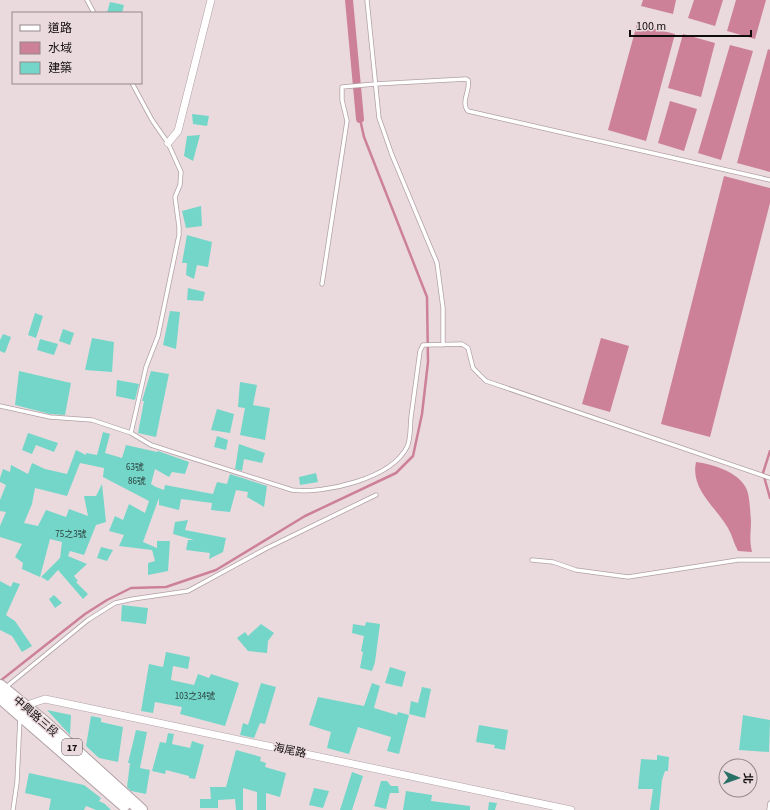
<svg xmlns="http://www.w3.org/2000/svg" width="770" height="810" font-family="'Source Sans 3','Noto Sans TC',sans-serif">
	<style>
		.water { fill: #cc8198 }
		.lines { fill: none; stroke-linecap: round; stroke-linejoin: round }
		.stream { stroke: #cc8198; stroke-width: 2.5 }
		.canal { stroke: #cc8198; stroke-width: 8 }
		.building { fill: #74d6c8 }
		.lane-casing { stroke: #b0a1a5; stroke-width: 5 }
		.street-casing { stroke: #b0a1a5; stroke-width: 8 }
		.primary-casing { stroke: #b0a1a5; stroke-width: 14 }
		.lane { stroke: #fff; stroke-width: 3.5 }
		.street { stroke: #fff; stroke-width: 7 }
		.primary { stroke: #fff; stroke-width: 12 }
		.labels { text-anchor: middle; stroke-width: 3; stroke-linejoin: round; paint-order: stroke }
		.number-label { font-size: 9px; fill: #2a3e3c }
		.shield { fill: #eadade; stroke: #524a4c; stroke-width: 1 }
		.shield-label { font-size: 10px; font-weight: bold; fill: #110c0d }
		.street-label { font-size: 11px; fill: #110c0d; stroke: #eadade }
	</style>
	<rect width="100%" height="100%" fill="#eadade"/>
	<path class="water" d="M643,0H676L673,14L641,6Z
		M694,0H723L715,26L688,18Z
		M736,0H766L755,39L727,31Z
		M637,24L675,34L646,141L608,130Z
		M683,34L715,43L701,97L668,88Z
		M730,45L753,51L721,160L698,153Z
		M768,49L770,50V172L737,163Z
		M670,101L697,109L684,151L658,143Z
		M724,176L770,188V203L710,437L661,424Z
		M601,338L629,346L610,412L582,404Z
		M696,462C712,464 740,472 747,490C750,499 750,511 751,521C751,533 749,539 752,552L738,551C734,544 732,535 728,528C716,507 690,489 696,462Z"/>
	<g class="lines">
		<path class="stream" d="M770,451L763,473L770,498
			M0,681L85,614L107,600L131,588L166,587L216,570L305,516L396,473L413,456L422,414L428,362L427,297L364,137L360,119"/>
		<path class="canal" d="M349,0L360,119"/>
	</g>
	<path class="building" d="M110,2L124,5L122,13H107Z
		M192,114L209,116L207,126L193,124Z
		M200,135L193,161L184,156L187,136Z
		M201,206L202,226L186,228L182,211Z
		M187,235L212,242L208,267L197,265L194,279L186,275L187,263H182Z
		M188,288L205,292L203,301L187,300Z
		M170,311L180,312L176,349L163,345Z
		M35,313L43,316L36,338L28,335Z
		M63,329L74,333L70,345L59,341Z
		M3,334L11,337L5,353L0,351V340Z
		M92,338L114,342L112,372L85,370Z
		M40,339L58,344L54,355L37,350Z
		M19,371L71,383L65,415L50,414L15,405Z
		M151,371L169,374L156,437L138,433L144,401H142Z
		M117,380L139,384L135,400L116,396Z
		M240,382L257,385L253,405L270,408L265,440L240,435L245,408L238,407Z
		M217,409L234,414L230,433L211,430Z
		M103,432L110,434L105,453L122,458L126,445L157,452L158,451L189,462L185,474L172,472L169,477L155,469L151,484L156,487L164,490L165,485L213,494L217,482L227,484L230,474L267,486L264,507L247,497L248,492L236,490L230,512L211,510L212,503L181,499L179,510L159,505V498L143,542L157,548V541H170L168,571L148,575V563L155,561L152,550L119,546L124,535L109,531L115,516L123,520L129,504L145,513L149,501L103,477L104,468L80,463L67,496L35,488L32,504L24,523L38,526L46,510L66,517L69,509L88,516L84,496H96L102,484L106,522L96,525L84,555L70,551L68,556L87,564L74,576L78,581L76,582L88,594L83,599L58,570L48,581L41,577L60,558L62,542L50,539L40,577L22,569L23,563L15,557L22,544L0,537V526L6,512L0,511V500L6,485L0,482V478L3,469L10,472L11,465L28,474L32,463L45,469L67,474L76,450L86,455V453L97,455Z
		M28,433L58,443L54,452L36,445L32,454L22,450Z
		M217,436L228,440L226,450L214,447Z
		M239,444L265,453L262,463L244,459L242,471L235,469Z
		M316,473L318,482L300,485L299,477Z
		M188,520L185,530L226,538L223,552L209,559L210,553L186,550L188,540H194L173,534L175,522Z
		M101,547L113,550L107,561L97,558Z
		M0,581L11,587L13,582L20,584L6,615L15,621L32,646L22,652L12,636L0,630Z
		M54,595L62,603L55,608L49,599Z
		M122,605L148,608L146,624L121,621Z
		M366,622L380,624L375,662L372,671L360,668L363,652L361,651L364,636L352,633L353,624L365,626Z
		M261,624L274,633L268,641L267,653L248,651L237,638L245,632L248,636Z
		M166,652L190,657L188,669L173,666L171,680L194,685L198,674L209,678L211,674L239,683L225,726L180,714L182,707L155,702L153,713L141,711L149,664L163,667Z
		M390,667L406,672L402,687L385,683Z
		M261,683L276,687L265,724L260,723L254,738L240,735L243,723L248,725Z
		M372,683L380,686L374,708L397,715L398,712L409,715L399,754L387,751L391,737L358,727L349,754L327,748L331,732L309,725L318,697L364,706Z
		M422,687L431,689L425,718L409,714L411,701L418,703Z
		M47,710L71,715L70,735Z
		M743,715L770,720L769,752L739,750Z
		M91,716L101,718V722L123,727L118,762L99,758L86,746Z
		M479,725L508,730L505,750L494,748L495,745L476,742Z
		M136,730L147,732L140,768L150,770L146,794L131,791L127,787L130,763H128Z
		M168,733L174,734L172,744L190,748L192,741L204,745L195,779L189,778V776L166,770L165,774L152,771L160,742L166,743Z
		M236,750L261,757L260,761L266,763L265,767L286,773L280,797L266,793V810H257V792L243,788V810H236L235,799L218,800V808H200V799H211L210,787H226Z
		M657,755L669,757L668,771H665L662,780L659,810H650L653,789H638L641,759L657,760Z
		M352,772L363,776L352,810H340Z
		M29,773L84,785L101,798L99,801L105,804L111,810H96L86,806L84,810H49L51,799L25,793Z
		M381,781H387L391,786H398L399,793H390L386,809L374,806Z
		M314,788L329,791L323,808L309,805Z
		M406,791L432,795L431,801L470,806V810H403Z
		M489,802L497,803L495,810H488Z"/>
	<g class="lines">
		<defs>
			<path id="lane" d="M87,0L94,13
				M367,0L379,118L392,155L437,263L443,308V345
				M322,284L347,121L342,100V87L375,84L466,79L468,80C471,90 460,102 468,111L770,180
				M0,406L50,417L92,420L131,433L146,367L158,336L179,235V227L175,197L180,185L181,172L168,143L152,120L132,83
				M131,433L151,445L292,490C324,494 391,479 407,447C411,439 410,426 411,417C414,395 417,373 420,351L423,345L462,344L468,348L473,368L486,381L770,478
				M532,560L553,562L576,570L628,577L738,560H770
				M6,687L88,620L115,603L133,599L188,591L267,548L376,495
				M13,810L17,782L20,717
				M769,810L770,803"/>
			<path id="street" d="M168,143L178,131L211,0
				M23,708L24,706L45,699L571,810"/>
			<path id="primary" d="M0,686L44,722L141,810
				M0,697L124,805"/>
		</defs>
		<use href="#lane" class="lane-casing"/>
		<use href="#street" class="street-casing"/>
		<use href="#primary" class="primary-casing"/>
		<use href="#lane" class="lane"/>
		<use href="#street" class="street"/>
		<use href="#primary" class="primary"/>
	</g>
	<g class="labels">
		<g class="number-label">
			<text x="135" y="470">63號</text>
			<text x="137" y="484">86號</text>
			<text x="71" y="537">75之3號</text>
			<text x="195" y="699">103之34號</text>
		</g>
		<rect class="shield" x="62" y="739" width="20" height="16" rx="3"/>
		<g class="shield-label">
			<text x="72" y="751">17</text>
		</g>
		<g class="street-label">
			<text transform="translate(36 716) rotate(41)" y="4">中興路三段</text>
			<text transform="translate(290 750) rotate(12)" y="4">海尾路</text>
		</g>
	</g>
	<rect x="12" y="12" width="130" height="72" fill="#eadade" stroke="#93888a"/>
	<rect x="20" y="25" width="20" height="6" fill="#ffffff" stroke="#93888a"/>
	<text x="48" y="32" font-size="12" fill="#110c0d">道路</text>
	<rect x="20" y="42" width="20" height="12" fill="#cc8198" stroke="#93888a"/>
	<text x="48" y="52" font-size="12" fill="#110c0d">水域</text>
	<rect x="20" y="62" width="20" height="12" fill="#74d6c8" stroke="#93888a"/>
	<text x="48" y="72" font-size="12" fill="#110c0d">建築</text>
	<g transform="translate(738 778) rotate(92)"><circle r="19" fill="#eadade" stroke="#93888a"/>
	<path d="M0-3L7 15L0 10L-7 15Z" fill="#297067"/>
	<text y="-6" font-size="11" font-weight="bold" text-anchor="middle" fill="#110c0d">北</text>
	</g>
	<path d="M630 30v6h121v-6" fill="none" stroke="#110c0d" stroke-width="2"/>
	<text x="636" y="30" font-size="12" fill="#110c0d" stroke="#eadade" stroke-width="3" paint-order="stroke">100 m</text>
</svg>
